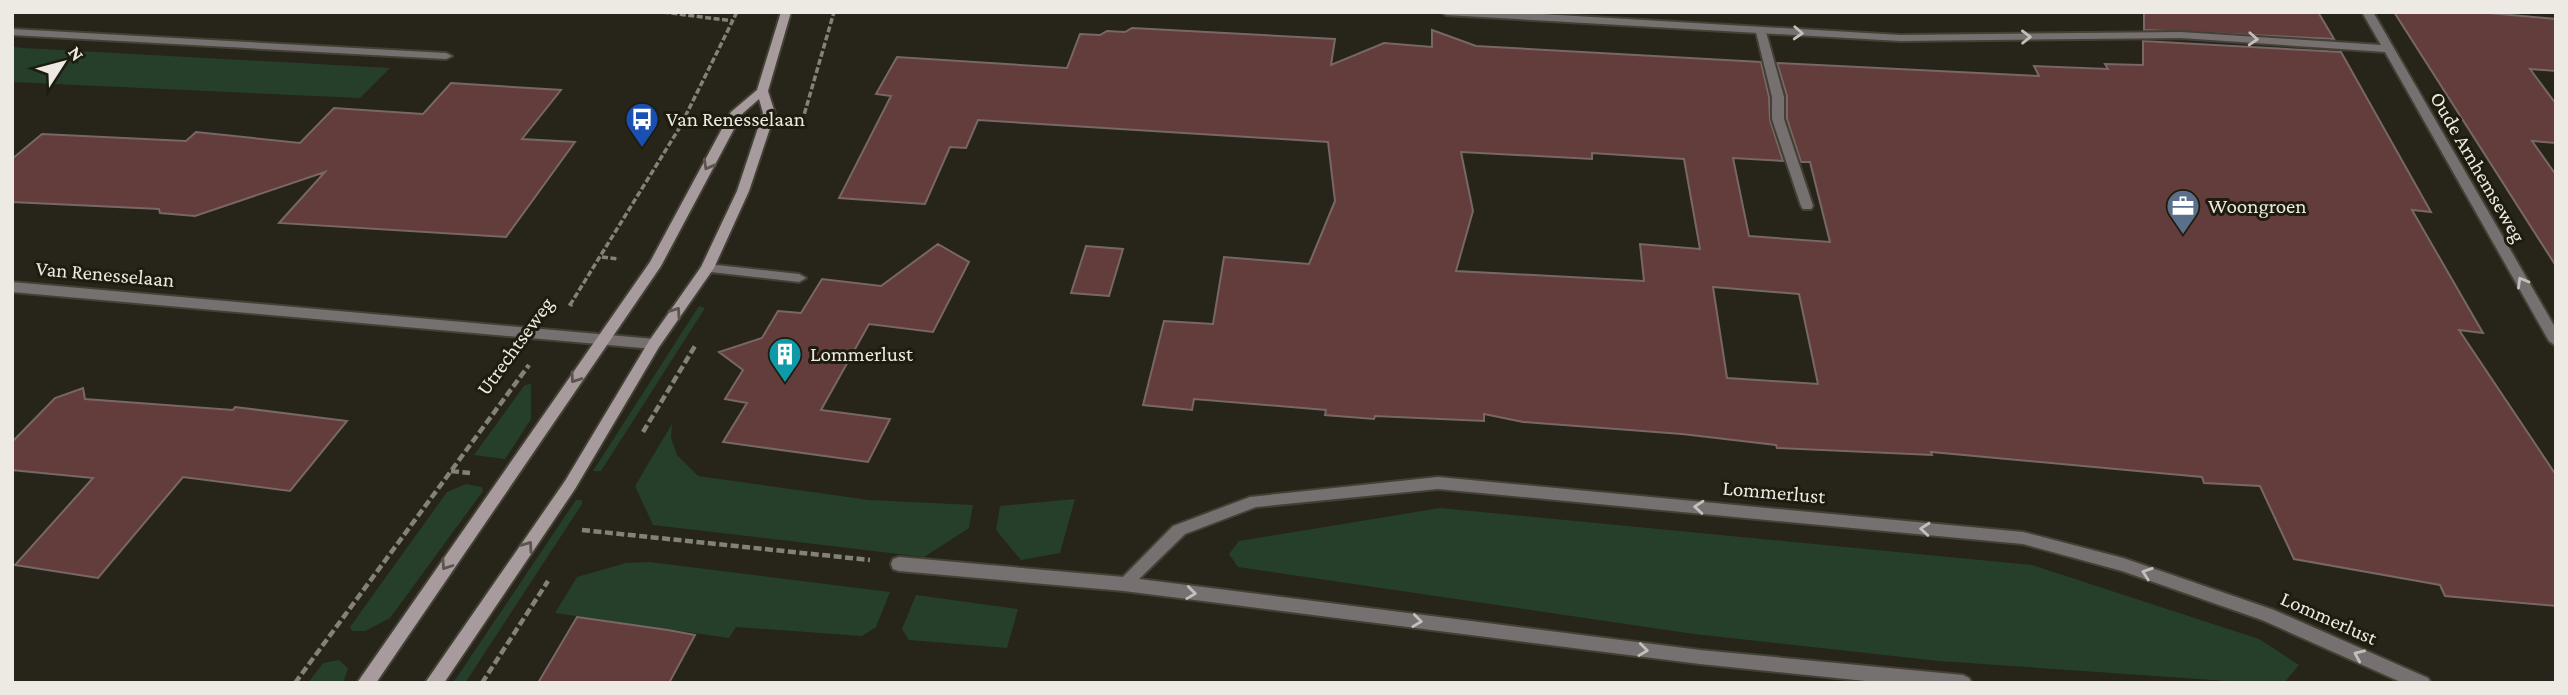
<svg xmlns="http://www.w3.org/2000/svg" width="2568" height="695" font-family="'Crimson Pro',serif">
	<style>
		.green { fill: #263f2b }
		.building { fill: #623d3c; stroke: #786766; stroke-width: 2; fill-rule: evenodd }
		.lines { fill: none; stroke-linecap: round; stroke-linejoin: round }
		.lane-casing { stroke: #434035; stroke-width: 4 }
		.street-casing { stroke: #434035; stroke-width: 4 }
		.secondary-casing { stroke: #434035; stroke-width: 4 }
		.path-far1 { stroke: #848178; stroke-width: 3.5; stroke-dasharray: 6 2.5; stroke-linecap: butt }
		.path { stroke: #848178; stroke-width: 4.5; stroke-dasharray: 8 3.5; stroke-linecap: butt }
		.lane { fill: #777071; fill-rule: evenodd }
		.street { fill: #777071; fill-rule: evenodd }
		.secondary { fill: #a79b9d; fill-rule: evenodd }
		.oneway { stroke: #c3bfbb }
		.oneway2 { stroke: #5c554f }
		.labels { text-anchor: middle; stroke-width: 6; stroke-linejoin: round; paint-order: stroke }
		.poi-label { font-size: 21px; fill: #eceae3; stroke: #1e1b0f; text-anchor: start }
		.street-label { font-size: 21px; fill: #eceae3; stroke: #1e1b0f }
	</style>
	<rect width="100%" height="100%" fill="#272419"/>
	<path class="green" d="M12,47L24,48L390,68L360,98L12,82Z
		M699,306L705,308L601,471H593Z
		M531,383V419L505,459L474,455L524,386Z
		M672,424L671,438L677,455L698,476L869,500L973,505L969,528L924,557L653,525L635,486Z
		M466,484L482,487L483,491L390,618L365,631H352L350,627L447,492Z
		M1075,499L1060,553L1021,560L996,530L1000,506Z
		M576,500H582V504L465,683H453Z
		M1440,508L2032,565L2259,639L2299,665L2284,683H2256L1939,661L1694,634L1238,567L1229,554L1239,541Z
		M649,562L890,592L876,627L862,636L736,627L729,638L555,613L577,577L626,563Z
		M916,595L1018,609L1007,648L909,640L902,629Z
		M339,660L348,668L343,683H308L323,663Z"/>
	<path class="building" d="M2144,12H2318L2334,39L2144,30Z
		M2394,12H2478L2556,19V71L2530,69L2556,104V143L2532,141L2556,175V266Z
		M1132,28L1335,39L1331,65L1384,43L1432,47V30L1476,46L1761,62L1769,97L1770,120L1783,161L1733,158L1749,236L1830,242L1810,162H1801L1787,119V96L1777,63L2039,76L2034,66L2108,69L2105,64L2143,65V41L2341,52L2431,212L2412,210L2483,333L2459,330L2556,475V606L2445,596L2440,585L2294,559L2260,486L2204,483L2202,477L1931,452L1932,455L1777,448L1776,445L1682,434L1523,422L1484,414V421L1375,416L1374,419L1325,415L1326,410L1194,399L1192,410L1143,405L1164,321L1213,324L1224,257L1309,264L1335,201L1328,142L978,120L966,148L950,147L925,204L839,198L891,96L876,94L897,57L1067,68L1080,34L1100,35L1107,31L1125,32ZM1461,152L1592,159V153L1684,159L1700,249L1640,244L1644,281L1456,271L1473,211ZM1713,287L1799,294L1818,384L1727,378Z
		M451,83L561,90L522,139L575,142L506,237L279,223L325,172L195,216L160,213L159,209L12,202V159L42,134L186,141L196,132L300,143L334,108L423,114Z
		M938,244L969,262L933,332L869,324L821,410L890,419L868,462L723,442L747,403L725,399L743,370L719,352L762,338L778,311L801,313L822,279L881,286Z
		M1086,246L1123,249L1109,296L1071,293Z
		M83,388L85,399L233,410L235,407L347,421L290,491L183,477L98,578L15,565L93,478L12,470V442L55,398Z
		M577,617L668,630L695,635L669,683H538Z"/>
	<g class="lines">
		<defs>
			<path id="lane" d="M12,29L446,53L452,56L446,59L12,35Z
				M1761,29L1766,32L1784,97V119L1813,206L1811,209H1803L1801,206L1772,119V97L1756,32Z
				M707,264L799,274L806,278L799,282L702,271L700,268Z
				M899,557L1124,577L1130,579L1132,584L1130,589L1124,591L899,571L893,569L891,564L893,559Z"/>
			<path id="street" d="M1441,12H1507L1900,35L2181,32L2381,45L2362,12H2373L2556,329V346L2549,341L2385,52L2181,38L1900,41L1446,15Z
				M12,282L654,339L661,344L654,349L12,292Z
				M1438,477L2023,532L2123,558L2274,610L2428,678L2431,683H2403L2262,620L2122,571L2023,544L1438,489L1256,507L1185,534L1139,579L1700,650L1963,675L1969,678L1972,683H1885L1700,664L1124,591L1118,589L1116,584L1173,526L1250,497Z"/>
			<path id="secondary" d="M781,12H791L768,91L775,113L749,191L714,268L659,347L575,489L444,683H425L565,481L649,341L701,267L737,191L763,113L759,99L742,114L661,266L376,683H357L650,262L731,112L757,90Z"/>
		</defs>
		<use href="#lane" class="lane-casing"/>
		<use href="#street" class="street-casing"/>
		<use href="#secondary" class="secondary-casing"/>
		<path class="path-far1" d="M528,12H587
			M663,12L733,21
			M802,122L834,12
			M602,257L619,259
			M570,305L680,127L737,12"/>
		<path class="path" d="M570,306L571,304
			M643,432L695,346
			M451,471L470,473
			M582,530L870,560
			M295,683L529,365
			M482,683L548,581"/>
		<use href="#lane" class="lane"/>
		<use href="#street" class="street"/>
		<use href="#secondary" class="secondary"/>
	</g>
	<defs><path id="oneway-chevron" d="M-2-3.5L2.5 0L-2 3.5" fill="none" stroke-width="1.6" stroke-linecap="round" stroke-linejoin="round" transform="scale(1.75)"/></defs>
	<g class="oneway">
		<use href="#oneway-chevron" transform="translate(1798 33) rotate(3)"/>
		<use href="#oneway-chevron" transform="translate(2026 37) rotate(-1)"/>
		<use href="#oneway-chevron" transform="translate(2253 39) rotate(3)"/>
		<use href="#oneway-chevron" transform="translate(2522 282) rotate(-120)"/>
		<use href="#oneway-chevron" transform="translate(1699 507) rotate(-175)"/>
		<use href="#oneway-chevron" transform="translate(1925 529) rotate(-175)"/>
		<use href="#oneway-chevron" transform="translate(2147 573) rotate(-161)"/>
		<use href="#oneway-chevron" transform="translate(1191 593) rotate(7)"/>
		<use href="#oneway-chevron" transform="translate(1417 621) rotate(7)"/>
		<use href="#oneway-chevron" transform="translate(1643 650) rotate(7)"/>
		<use href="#oneway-chevron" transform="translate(2359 655) rotate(-156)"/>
	</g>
	<g class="oneway2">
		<use href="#oneway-chevron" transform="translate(708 165) rotate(119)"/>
		<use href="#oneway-chevron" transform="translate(676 312) rotate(-55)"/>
		<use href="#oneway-chevron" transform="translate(575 378) rotate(125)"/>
		<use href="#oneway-chevron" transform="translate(528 546) rotate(-55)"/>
		<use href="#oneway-chevron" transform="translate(446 565) rotate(124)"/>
	</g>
	<defs>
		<symbol id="bus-pin" viewBox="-11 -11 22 30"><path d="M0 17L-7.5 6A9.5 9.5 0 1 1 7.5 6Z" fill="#1a4fb4" stroke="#1e1b0f"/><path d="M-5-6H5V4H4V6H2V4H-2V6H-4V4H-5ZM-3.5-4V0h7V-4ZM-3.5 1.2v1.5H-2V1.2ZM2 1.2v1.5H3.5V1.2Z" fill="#fff"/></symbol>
		<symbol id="office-pin" viewBox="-11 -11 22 30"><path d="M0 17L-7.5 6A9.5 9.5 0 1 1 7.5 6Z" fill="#5c6f8a" stroke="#1e1b0f"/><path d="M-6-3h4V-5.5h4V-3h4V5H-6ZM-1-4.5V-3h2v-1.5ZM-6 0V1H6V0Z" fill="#fff"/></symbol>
		<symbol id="building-pin" viewBox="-11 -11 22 30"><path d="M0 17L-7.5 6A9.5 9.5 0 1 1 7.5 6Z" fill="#0f9aa8" stroke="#1e1b0f"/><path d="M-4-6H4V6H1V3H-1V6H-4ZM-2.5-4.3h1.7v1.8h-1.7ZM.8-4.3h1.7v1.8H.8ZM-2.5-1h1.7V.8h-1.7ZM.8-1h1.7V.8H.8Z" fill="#fff"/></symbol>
	</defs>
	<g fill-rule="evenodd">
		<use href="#bus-pin" x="623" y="100" width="38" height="52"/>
		<use href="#office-pin" x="2164" y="187" width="38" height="52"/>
		<use href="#building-pin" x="766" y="335" width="38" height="52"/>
	</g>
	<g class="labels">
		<g class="poi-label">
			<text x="666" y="126">Van Renesselaan</text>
			<text x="2208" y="213">Woongroen</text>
			<text x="810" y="361">Lommerlust</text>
		</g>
		<g class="street-label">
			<text transform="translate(2478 167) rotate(60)" y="7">Oude Arnhemseweg</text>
			<text transform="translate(105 274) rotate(5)" y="7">Van Renesselaan</text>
			<text transform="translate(515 346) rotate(-54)" y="7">Utrechtseweg</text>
			<text transform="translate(1774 492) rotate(5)" y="7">Lommerlust</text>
			<text transform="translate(2329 618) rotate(24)" y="7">Lommerlust</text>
		</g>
	</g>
	<rect width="2568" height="695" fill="none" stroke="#eceae3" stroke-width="28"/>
	<g transform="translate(63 63) rotate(54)" stroke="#1e1b0f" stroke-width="5" paint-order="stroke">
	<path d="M0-5L12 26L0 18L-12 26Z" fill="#eceae3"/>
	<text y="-10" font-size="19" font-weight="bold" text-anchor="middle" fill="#eceae3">N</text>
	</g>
</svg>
